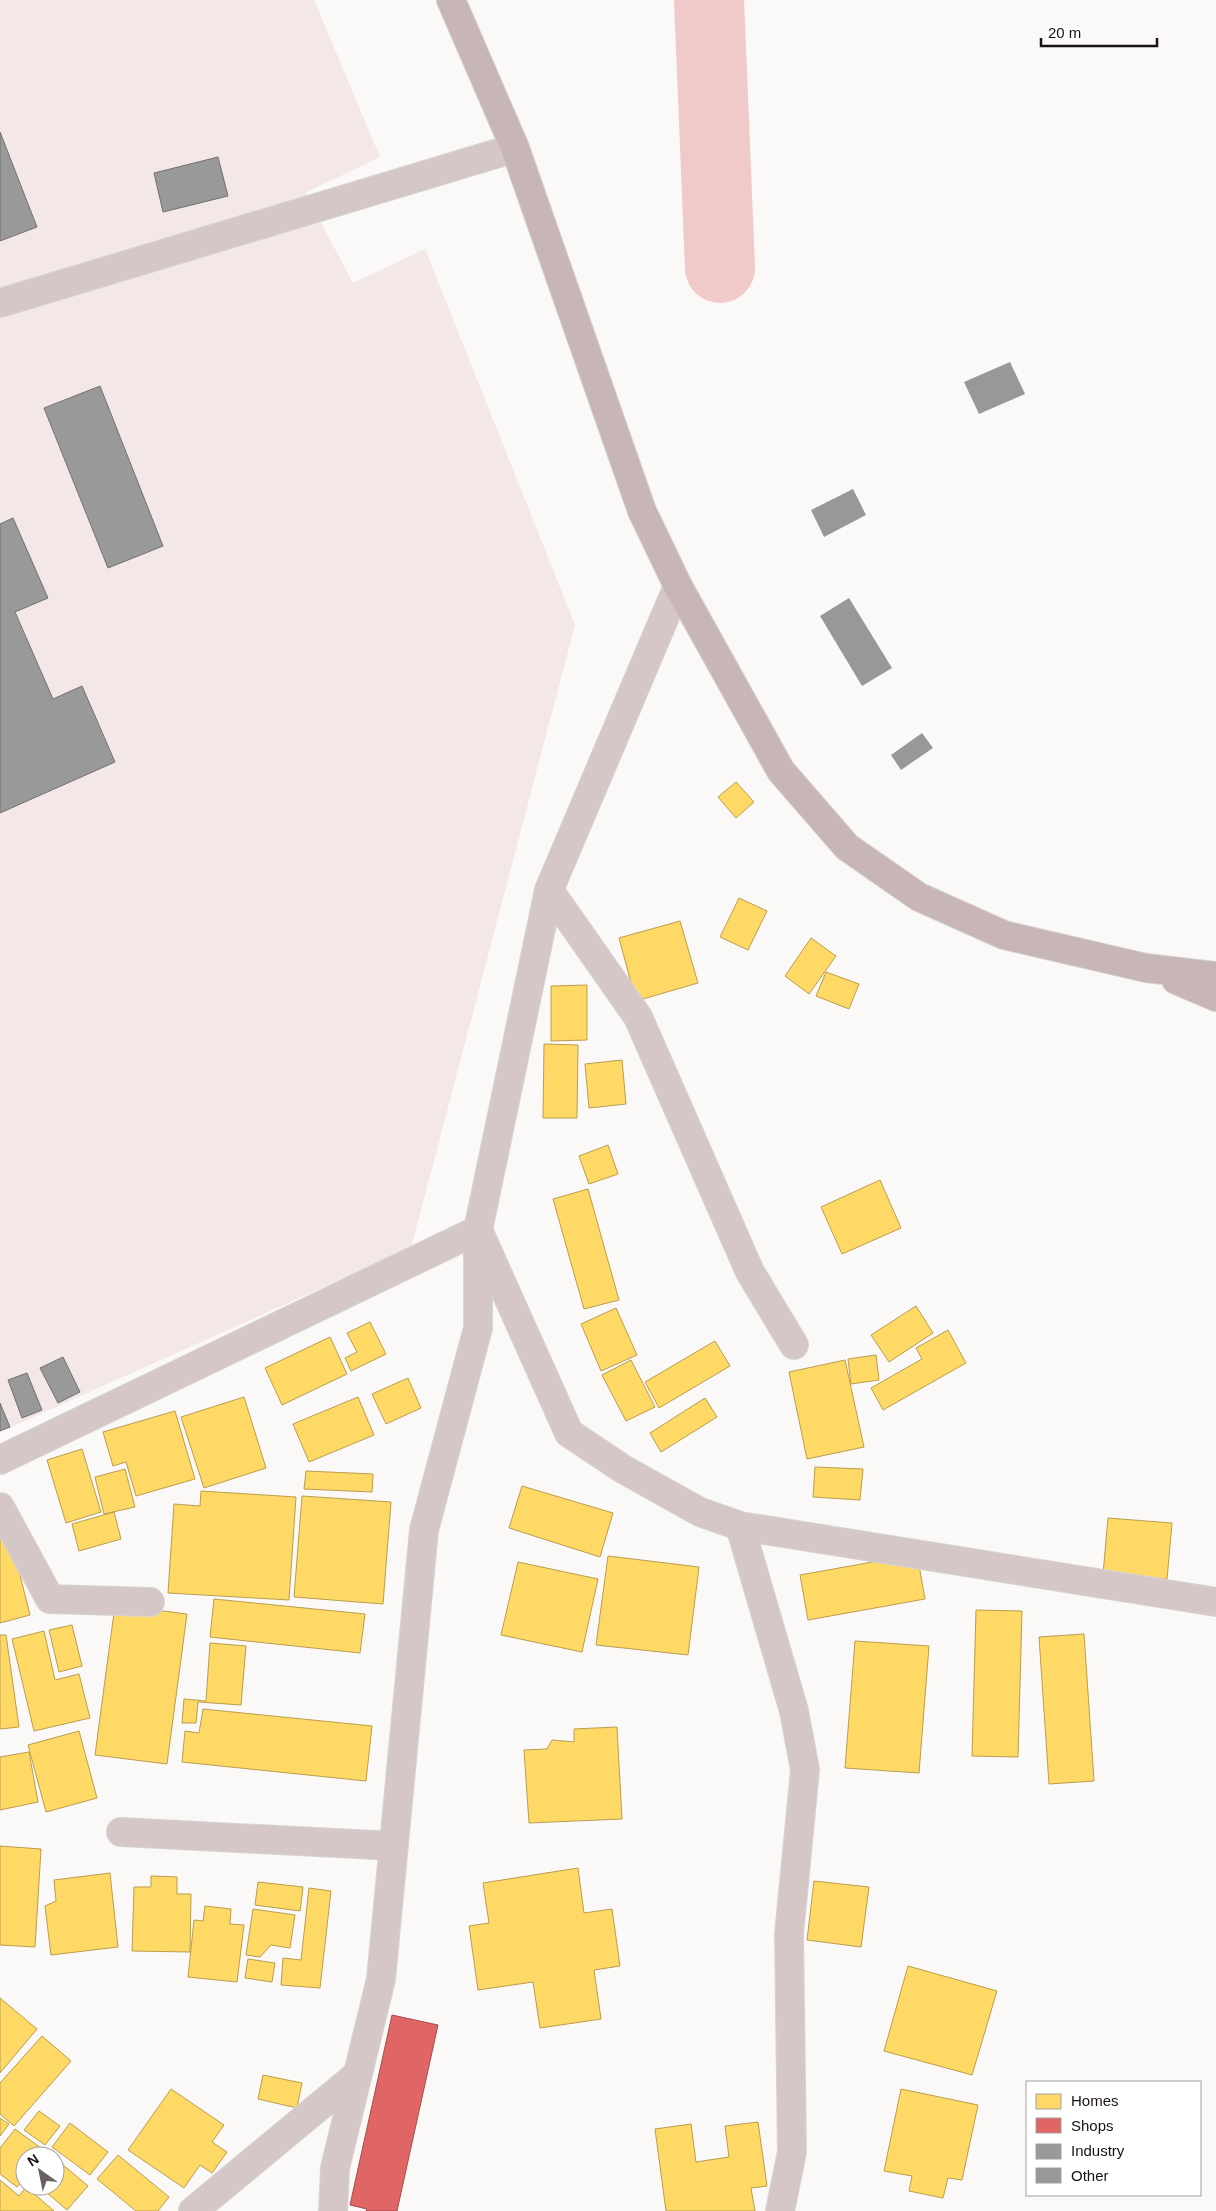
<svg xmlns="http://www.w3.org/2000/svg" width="1216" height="2211" font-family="Helvetica,sans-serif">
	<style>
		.built { fill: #f4e7e7 }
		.homes { fill: #ffd966; stroke: #ba9d4d }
		.shops { fill: #e06666; stroke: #a54d4d }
		.industry { fill: #999; stroke: #737070 }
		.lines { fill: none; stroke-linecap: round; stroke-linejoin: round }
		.river { stroke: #f0c9c9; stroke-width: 70 }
		.building { fill: #97989a }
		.minor-casing { stroke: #d6d4d4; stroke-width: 30 }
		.major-casing { stroke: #d6d4d4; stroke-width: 30 }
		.minor { stroke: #d6c7c7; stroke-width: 28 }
		.major { stroke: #c8b5b6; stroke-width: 28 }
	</style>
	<rect width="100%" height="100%" fill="#fbf8f8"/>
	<path class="built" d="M0,0H314L380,157L305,193L353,283L425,249L575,625L411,1248L0,1432Z"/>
	<path class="homes" d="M736,782L754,802L736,818L718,797Z
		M739,898L767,911L748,950L720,937Z
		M680,921L698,983L636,1001L619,938Z
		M811,938L836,956L809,994L785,976Z
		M826,972L859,984L849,1009L816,996Z
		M587,985V1040L551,1041V986Z
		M544,1044L578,1045L577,1118H543Z
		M622,1060L626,1104L589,1108L585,1064Z
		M608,1145L618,1174L589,1184L579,1156Z
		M880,1180L901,1228L842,1254L821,1207Z
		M588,1189L619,1300L584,1309L553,1199Z
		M916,1306L933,1333L889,1362L871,1335Z
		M616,1308L637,1355L601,1371L581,1324Z
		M370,1322L386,1354L351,1371L345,1358L357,1352L347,1333Z
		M948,1330L966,1363L883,1410L871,1388L922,1359L916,1348Z
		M330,1337L347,1374L282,1405L265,1368Z
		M715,1341L730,1366L659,1408L645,1382Z
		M876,1355L879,1380L851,1384L848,1359Z
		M631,1360L655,1407L626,1421L602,1375Z
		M845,1360L864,1447L807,1459L789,1372Z
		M408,1378L421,1408L386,1424L372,1394Z
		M244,1397L266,1468L204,1488L181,1417Z
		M358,1397L374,1435L309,1462L293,1424Z
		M705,1398L717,1417L661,1452L650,1433Z
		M175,1411L195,1479L136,1496L126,1462L113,1466L103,1432Z
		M82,1449L101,1512L66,1523L47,1460Z
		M815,1467L863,1469L860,1500L813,1497Z
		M125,1469L135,1507L104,1514L95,1477Z
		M306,1471L373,1474L372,1492L304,1489Z
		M522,1486L613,1513L600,1557L509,1528Z
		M201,1491L296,1497L289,1600L168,1593L174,1504L200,1506Z
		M302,1496L391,1502L383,1604L294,1597Z
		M114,1512L121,1539L79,1551L72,1524Z
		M1108,1518L1172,1523L1167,1579L1103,1574Z
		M7,1523L30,1615L0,1623V1524Z
		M917,1554L925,1599L808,1620L800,1575Z
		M608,1556L699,1567L688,1655L596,1645Z
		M518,1562L598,1579L582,1652L501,1635Z
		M214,1599L365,1614L360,1653L210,1637Z
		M115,1605L187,1614L167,1764L95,1755Z
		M976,1610L1022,1611L1018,1757L972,1756Z
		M72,1625L82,1666L59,1672L49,1630Z
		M44,1631L55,1680L79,1674L90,1718L34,1731L12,1639Z
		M1084,1634L1094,1781L1049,1784L1039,1637Z
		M0,1635H6L19,1727L0,1729Z
		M855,1641L929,1646L919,1773L845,1768Z
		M210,1643L246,1646L241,1705L198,1702L196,1723H182L184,1699L206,1701Z
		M203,1709L372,1726L366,1781L182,1762L185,1731L199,1733Z
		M617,1727L622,1819L529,1823L524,1750L547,1749L552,1740L574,1742V1729Z
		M79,1731L97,1798L46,1812L28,1745Z
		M29,1752L38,1802L0,1810V1757Z
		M0,1846L41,1849L35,1947L0,1945Z
		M578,1868L584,1913L612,1909L620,1966L594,1970L601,2019L540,2028L533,1982L478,1990L469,1926L489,1923L483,1883Z
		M110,1873L118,1947L51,1955L45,1906L56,1901L54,1880Z
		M151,1876L177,1877V1894H191L190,1952L132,1951L134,1887H151Z
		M814,1881L869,1887L861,1947L807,1940Z
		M258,1882L303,1887L300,1911L255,1905Z
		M309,1888L331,1891L320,1988L281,1985L283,1958L301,1960Z
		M205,1906L231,1909L230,1924L244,1925L237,1982L188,1977L194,1920L203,1921Z
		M253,1909L295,1915L290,1948L271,1945L260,1957L246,1955Z
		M248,1959L275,1963L272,1982L245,1978Z
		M908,1966L997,1991L972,2075L884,2051Z
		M0,1998L37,2029L0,2073Z
		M42,2036L71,2061L14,2126L0,2114V2083Z
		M263,2075L302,2083L297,2108L258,2099Z
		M171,2089L224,2125L212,2142L227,2152L212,2173L200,2165L184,2188L128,2150Z
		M901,2089L978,2105L962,2180L948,2178L943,2198L909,2191L912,2176L884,2171Z
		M39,2111L60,2126L45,2145L24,2130Z
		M0,2118L9,2124L0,2136Z
		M758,2122L767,2186L751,2188L755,2211H666L655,2129L691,2124L696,2162L729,2157L725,2126Z
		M70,2123L108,2152L90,2175L52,2147Z
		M15,2129L45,2151L42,2156H25V2177L17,2187L0,2174V2148Z
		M118,2155L169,2197L158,2211H136L97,2179Z
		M55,2158L88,2186L67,2210L39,2186H55Z
		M0,2180L19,2196L26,2187L54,2211H0Z"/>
	<path class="shops" d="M392,2015L438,2025L397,2211H366L367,2209L350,2205Z"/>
	<path class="industry" d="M0,132L37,227L0,241Z
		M218,157L228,196L163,212L154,173Z
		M100,386L163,546L108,568L44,408Z
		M13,518L48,598L15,612L53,699L82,686L115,762L0,813V524Z
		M63,1357L80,1392L58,1403L40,1368Z
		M27,1373L42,1410L22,1418L8,1380Z
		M0,1403L10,1427L0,1431Z"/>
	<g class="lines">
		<path class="river" d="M709,0L720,268"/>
	</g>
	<path class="building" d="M1010,362L1025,394L979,414L964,382Z
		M853,489L866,515L824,537L811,510Z
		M849,598L892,668L862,686L820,616Z
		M922,733L933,748L901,770L891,755Z"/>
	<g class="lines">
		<defs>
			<path id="minor" d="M0,303L515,148
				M549,890L638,1017L750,1272L794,1345
				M0,1460L478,1230L569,1433L623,1469L700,1512L740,1526L1216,1602
				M0,1507L50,1599L150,1602
				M740,1526L794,1711L805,1770L789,1934L792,2152L780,2211
				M121,1832L394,1846
				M193,2211L357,2075
				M333,2211L335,2168L381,1979L424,1530L478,1328V1230L549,890L678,586"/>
			<path id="major" d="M451,0L515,148L642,511L678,586L781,771L847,847L919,897L1004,935L1146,968L1216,976
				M1176,980L1216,997"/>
		</defs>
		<use href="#minor" class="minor-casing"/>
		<use href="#major" class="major-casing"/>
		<use href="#minor" class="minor"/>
		<use href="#major" class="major"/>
	</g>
	<rect x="1026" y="2081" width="175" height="115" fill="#ffffff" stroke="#a3a0a0"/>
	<rect x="1036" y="2094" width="25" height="15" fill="#ffd966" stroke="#a3a0a0"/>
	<text x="1071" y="2106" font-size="15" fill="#1a1212">Homes</text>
	<rect x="1036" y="2118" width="25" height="15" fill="#e06666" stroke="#a3a0a0"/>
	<text x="1071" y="2131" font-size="15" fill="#1a1212">Shops</text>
	<rect x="1036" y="2144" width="25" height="15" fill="#999999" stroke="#a3a0a0"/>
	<text x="1071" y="2156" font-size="15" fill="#1a1212">Industry</text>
	<rect x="1036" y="2168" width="25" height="15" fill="#97989a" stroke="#a3a0a0"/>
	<text x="1071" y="2181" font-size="15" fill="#1a1212">Other</text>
	<g transform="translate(40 2171) rotate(327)"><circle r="24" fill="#ffffff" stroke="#a3a0a0"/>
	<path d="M0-4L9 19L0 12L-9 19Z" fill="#696262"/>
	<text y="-8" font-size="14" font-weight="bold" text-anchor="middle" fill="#1a1212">N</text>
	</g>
	<path d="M1041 38v8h116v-8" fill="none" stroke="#1a1212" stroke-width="2.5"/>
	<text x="1048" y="38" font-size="15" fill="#1a1212" stroke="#ffffff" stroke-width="4" paint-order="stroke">20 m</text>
</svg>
